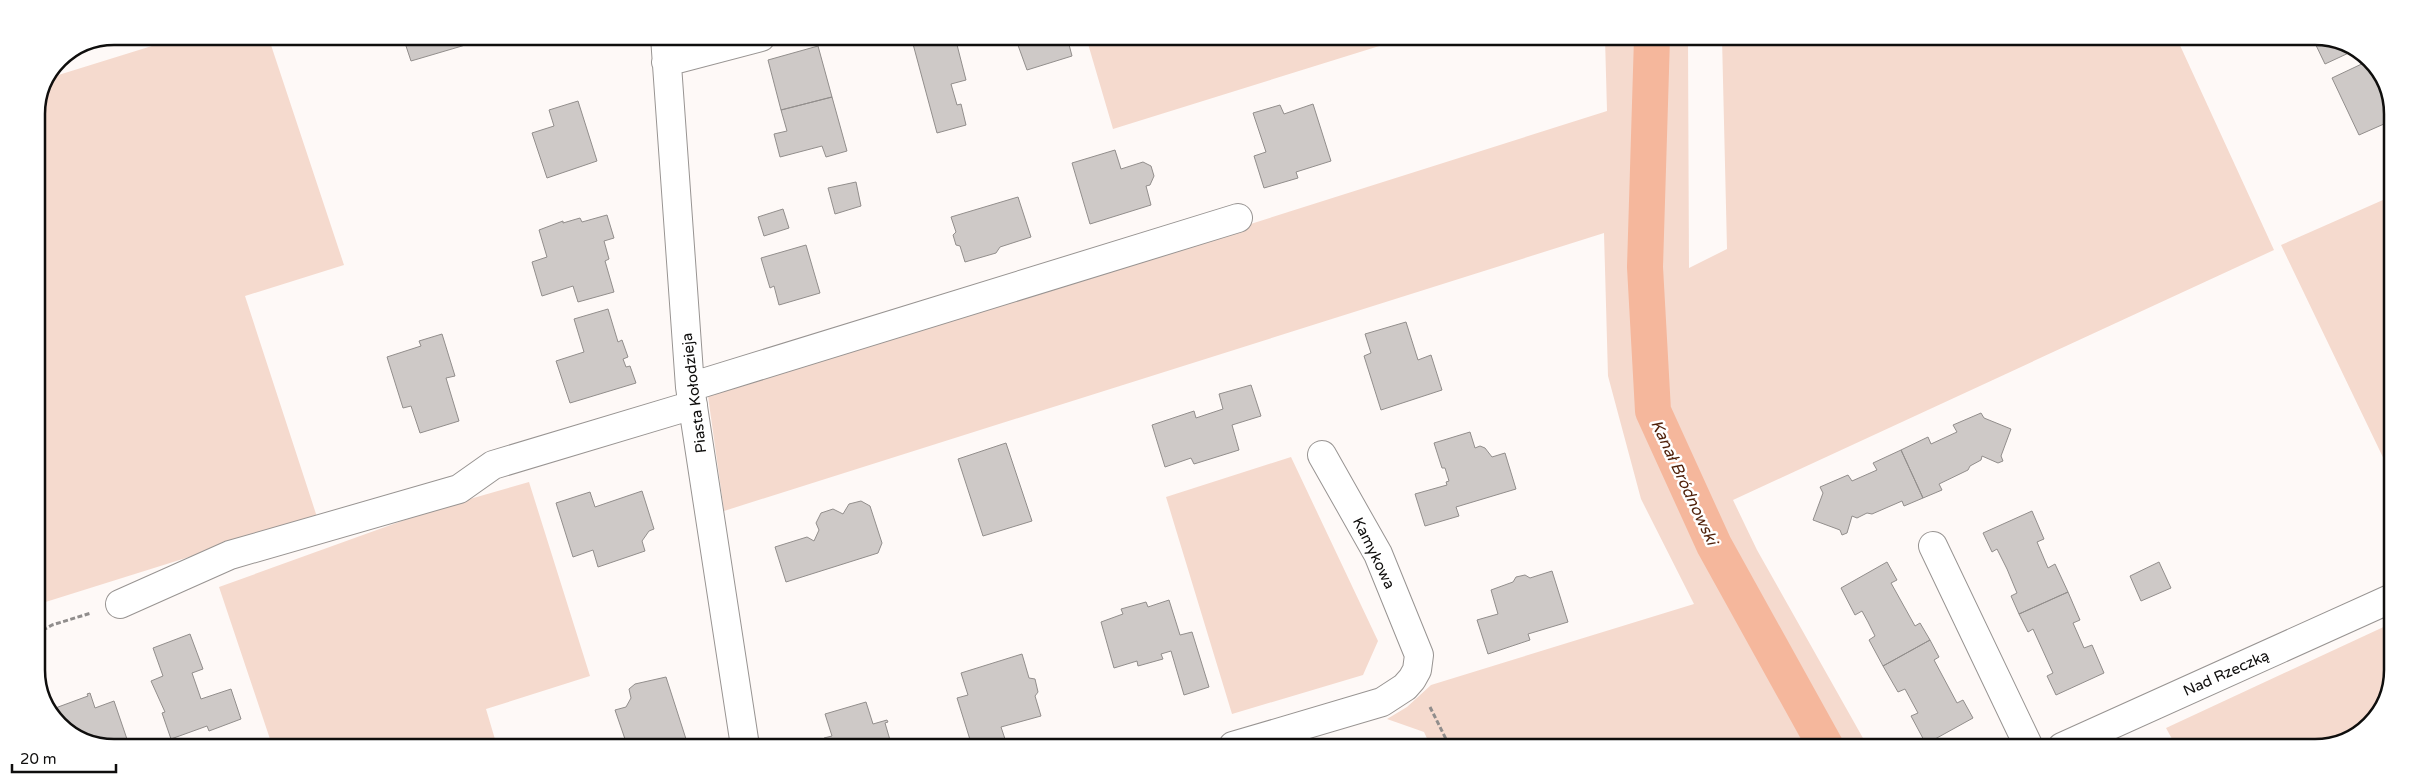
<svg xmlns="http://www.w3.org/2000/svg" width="2429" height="784" font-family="'Varela Round',sans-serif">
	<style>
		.green { fill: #f5dace }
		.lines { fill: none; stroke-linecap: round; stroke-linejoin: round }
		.canal { stroke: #f5b79c; stroke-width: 36 }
		.building { fill: #cec9c7; stroke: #928e8c }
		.minor-casing { stroke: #989492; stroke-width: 30 }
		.path { stroke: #908d8c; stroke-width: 3; stroke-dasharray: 5 2.5; stroke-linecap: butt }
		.minor { stroke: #fff; stroke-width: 28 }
		.labels { text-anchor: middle; stroke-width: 5; stroke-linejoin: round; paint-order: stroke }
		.street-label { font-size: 15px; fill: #0f0e0d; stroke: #fff }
		.water-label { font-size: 16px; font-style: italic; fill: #4f1f08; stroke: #fff }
		.rim { fill: none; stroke: #0f0e0d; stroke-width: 2.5 }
	</style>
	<rect width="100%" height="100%" fill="#fef9f7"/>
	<path class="green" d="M184,36H268L344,265L245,296L317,517L36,605V362L41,360L36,344V114L52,77Z
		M1086,37L1405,38L1113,129Z
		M1605,38H1688L1689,268L1727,249L1722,38L2182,39L2178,41L2274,250L1733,500L1757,550L1868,747H1431L1424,732L1387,719L1407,707L1431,685L1694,604L1641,499L1608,376L1604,233L724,511L708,396L1607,111Z
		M2392,196L2391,474L2281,245Z
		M1291,457L1378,641L1363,675L1232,714L1166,497Z
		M529,482L590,676L486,709L497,746L272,745L219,587L435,509Z
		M2390,624V690L2362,731L2315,748H2177L2166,728Z"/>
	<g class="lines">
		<path class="canal" d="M1652,38L1645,267L1653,411L1714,545L1826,747"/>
	</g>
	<path class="building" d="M403,37H459L462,46L411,61Z
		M459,37H490L462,46Z
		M955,37L966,80L951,84L957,105L961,104L966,125L937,133L913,44L939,37Z
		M1015,37H1067L1072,56L1027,70Z
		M2313,39H2335L2353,51L2325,64Z
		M818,46L832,97L781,110L768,60Z
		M2368,61L2376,67L2393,109V120L2359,135L2332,78Z
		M832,97L847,151L826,157L822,146L780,157L774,134L787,131L781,110Z
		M578,101L597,161L547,178L532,133L554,126L549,110Z
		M1313,104L1331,161L1296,172L1298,178L1264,188L1254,156L1266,152L1253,113L1280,105L1284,114Z
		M1115,150L1121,169L1143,162L1151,166L1154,176L1150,185L1146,186L1151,205L1090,224L1072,163Z
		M856,182L861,206L835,214L828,188Z
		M1018,197L1031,237L1000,247L996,253L965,262L960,246L956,245L953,235L956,232L951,217Z
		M783,209L789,228L764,236L758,217Z
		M607,215L614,238L604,241L609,259L605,261L614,292L578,302L573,286L542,296L532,262L547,257L539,230L563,221V223L580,218L582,222Z
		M806,245L820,293L779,305L774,286L770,288L761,258Z
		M608,309L618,342L622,340L628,357L623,359L626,367L630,366L636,383L570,403L556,361L584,352L574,319Z
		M1406,322L1418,360L1431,355L1442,390L1381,410L1364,356L1371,353L1365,334Z
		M442,334L455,376L446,378L459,421L420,433L411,406L403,408L387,357L421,346L419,341Z
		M1251,385L1261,416L1232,425L1239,450L1194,464L1191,458L1165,467L1152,425L1194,411L1196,418L1223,409L1219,394Z
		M1981,413L1984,418L2011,429L2001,456L2003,461L1998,463L1982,456L1981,460L1970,466L1968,470L1939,484L1942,490L1923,498L1901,450L1928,437L1931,444L1957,432L1953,425Z
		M1470,432L1475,448L1480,446L1485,448L1492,457L1505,453L1516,489L1456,507L1459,516L1425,526L1415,494L1447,485L1446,482L1449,481L1445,468H1442L1434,443Z
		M1006,443L1032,521L983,536L958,459Z
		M1901,450L1923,498L1904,506L1902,501L1872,514L1867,513L1857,518L1852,516L1847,533L1842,535L1840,530L1813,520L1823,493L1820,487L1848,475L1852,481L1877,470L1873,463Z
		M642,491L654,529L649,531L642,541L645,551L598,567L593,550L573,557L556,503L590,492L595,507Z
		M861,501L870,506L882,543L878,553L786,582L775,547L807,537L814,541L819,530L816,523L821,513L833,509L843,514L849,504Z
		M2032,511L2044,539L2037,542L2048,568L2055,564L2068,592L2019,614L2011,596L2017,593L2007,569L1997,549L1992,552L1983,533Z
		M1887,562L1897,580L1891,583L1915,626L1920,623L1930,640L1883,666L1869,640L1875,636L1868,622L1862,611L1855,615L1841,588Z
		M2159,562L2171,588L2141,601L2130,576Z
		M1552,571L1568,622L1528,634L1530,640L1488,654L1477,620L1498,614L1491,590L1513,582L1516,577L1525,575L1530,578Z
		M2068,592L2080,620L2073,623L2084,648L2092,645L2104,673L2056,695L2047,676L2053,673L2033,629L2028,632L2019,614Z
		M1169,600L1180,635L1192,632L1209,687L1184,695L1171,651L1161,654L1163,659L1138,666L1137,661L1114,668L1101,622L1123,614L1121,609L1146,602L1148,607Z
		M190,634L203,669L192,673L201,699L231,689L241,719L209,731L207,726L171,739L162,713L165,712L151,681L163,676L153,648Z
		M1930,640L1939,657L1934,660L1957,703L1963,700L1973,718L1926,744L1911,716L1918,713L1905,689L1898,692L1883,666Z
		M1022,654L1029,678L1035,679L1038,692L1035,696L1041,716L1001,727L1005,739L982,746H972L957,698L968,695L961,673Z
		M666,677L686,739L665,746H632L631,740L626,742L615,710L626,707L631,698L629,689L635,684Z
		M90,693L95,708L114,701L129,745H94L53,717L50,710L88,696L87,694Z
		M866,702L873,724L887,720L888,722L885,723L890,740L893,739L895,746H826L824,738L832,736L825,714Z"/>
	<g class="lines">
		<defs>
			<path id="minor" d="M665,37L690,387L745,746
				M666,62L761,37
				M690,387L1238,218
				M1933,546L2029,747
				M120,604L230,555L459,489L493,465L693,405
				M1233,746L1382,702L1405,687L1412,679L1417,670L1419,655L1378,554L1322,455
				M2062,747L2390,599"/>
		</defs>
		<use href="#minor" class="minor-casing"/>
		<path class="path" d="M36,634L52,625L91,613
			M1430,707L1450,747"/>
		<use href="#minor" class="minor"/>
	</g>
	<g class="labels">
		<g class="street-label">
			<text transform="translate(694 393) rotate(-97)" y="5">Piasta Kołodzieja</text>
			<text transform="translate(1374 553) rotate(64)" y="5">Kamykowa</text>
			<text transform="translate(2226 673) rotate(-24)" y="5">Nad Rzeczką</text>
		</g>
		<g class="water-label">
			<text transform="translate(1685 482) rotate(65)" y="6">Kanał Bródnowski</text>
		</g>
	</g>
	<path d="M0 0H2429V784H0ZM114 45H2315A69 69 0 0 1 2384 114V670A69 69 0 0 1 2315 739H114A69 69 0 0 1 45 670V114A69 69 0 0 1 114 45Z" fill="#fff" fill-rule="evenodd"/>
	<path class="rim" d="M114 45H2315A69 69 0 0 1 2384 114V670A69 69 0 0 1 2315 739H114A69 69 0 0 1 45 670V114A69 69 0 0 1 114 45Z"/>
	<path d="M12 764v8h104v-8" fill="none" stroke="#0f0e0d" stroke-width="2.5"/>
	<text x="20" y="764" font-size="15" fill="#0f0e0d" stroke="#ffffff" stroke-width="4" paint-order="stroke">20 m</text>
</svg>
